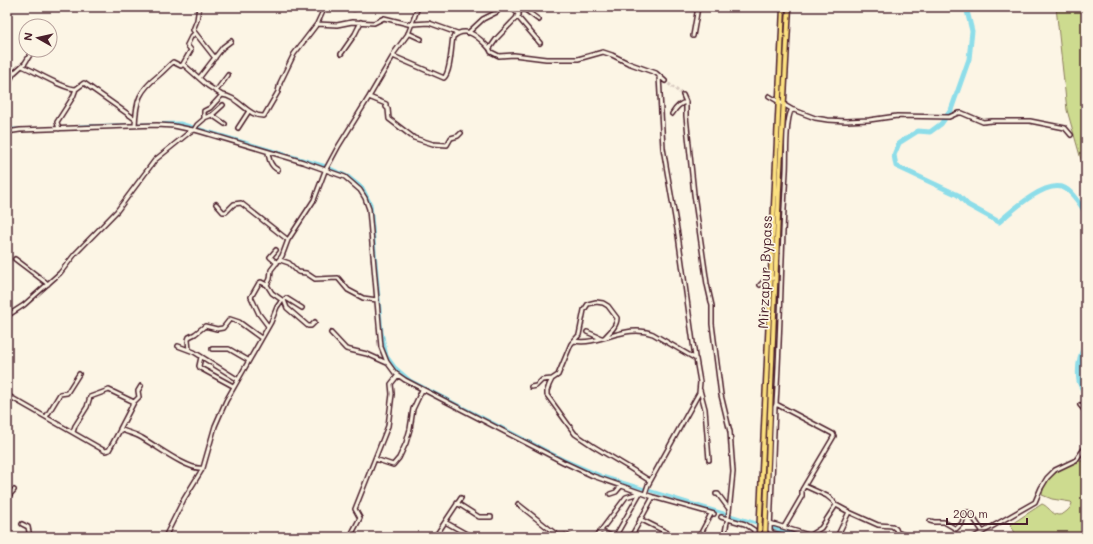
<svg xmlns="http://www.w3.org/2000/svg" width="1093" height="544" font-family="Mali,sans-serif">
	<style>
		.green { fill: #cddb8f; stroke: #8c7d5d }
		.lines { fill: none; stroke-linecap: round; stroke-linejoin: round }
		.canal { stroke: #8ddde9; stroke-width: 3 }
		.river { stroke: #8ddde9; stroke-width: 5 }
		.minor-tunnel { stroke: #d8cac0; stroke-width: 3; stroke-dasharray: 3 1.5; stroke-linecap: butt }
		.minor-casing { stroke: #4a1f2b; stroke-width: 6 }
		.highway-casing { stroke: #4a1f2b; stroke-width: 7 }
		.minor { stroke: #fcf5e5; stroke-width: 3 }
		.highway { stroke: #fbe080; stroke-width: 4 }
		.labels { text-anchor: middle; stroke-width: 3.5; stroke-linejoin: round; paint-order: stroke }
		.street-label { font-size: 14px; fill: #4a1f2b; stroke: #fcf5e5 }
	</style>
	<rect width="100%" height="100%" fill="#fcf5e5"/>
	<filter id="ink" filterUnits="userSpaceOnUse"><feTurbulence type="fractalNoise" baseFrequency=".025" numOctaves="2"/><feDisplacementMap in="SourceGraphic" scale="8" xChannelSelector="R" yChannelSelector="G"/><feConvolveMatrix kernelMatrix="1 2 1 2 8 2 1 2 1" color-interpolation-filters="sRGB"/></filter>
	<g filter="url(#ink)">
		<path class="green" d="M1056,7H1086V177L1067,110Z
			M1086,460V537H1018L1010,525L1042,504C1051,507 1054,522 1067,511C1070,508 1071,507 1072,503L1071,502L1052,499L1042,495C1043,492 1043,488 1044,485C1052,472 1072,462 1086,460Z"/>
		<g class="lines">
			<path class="canal" d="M80,126L180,123L326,166L348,176L363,188L371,204L382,332L387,356L395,367L410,380L565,460L602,476L776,529L800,537
				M7,129H20"/>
			<path class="river" d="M966,7L972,31L969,59L951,110L941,124L930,132L918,131L899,143L894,155L896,166L958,195L968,205L999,222C1013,210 1043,182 1062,187C1069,189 1072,194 1076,199C1080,204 1084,209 1086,215
				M1086,343C1080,354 1077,368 1079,381C1080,386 1084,391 1086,396"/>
			<path class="minor-tunnel" d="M665,81L683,95"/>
			<defs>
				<path id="minor" d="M199,7L197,20L193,30L215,58
					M348,7L354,9L360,7
					M511,7L518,14
					M522,8C528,11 533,16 539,20
					M517,16L540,43
					M317,24L325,7
					M412,24L429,23L457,33
					M46,26V25
					M408,33L421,39
					M468,33L483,19L497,12L500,7
					M693,36L698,7
					M490,48L497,38L519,15L518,14L521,10L522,7
					M341,54L355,34L361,22
					M393,56L444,78C451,71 451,47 453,37C465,26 476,35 485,44C488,47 490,48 491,52L499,56L514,55L546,59H578L603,52L612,55L628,63L656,73L665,81
					M183,64L191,50L187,45L191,37L194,34
					M22,66C35,71 63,89 76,89
					M659,76L663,148L678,235L695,357
					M200,77L223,47L231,41
					M7,85L14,73L25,63L33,50
					M7,88V89
					M216,91L228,75
					M222,95C238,96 248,117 264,116L278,92L280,83L294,54L317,24L337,25L352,22L374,23L384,18L412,25
					M683,95L686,102V116L694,194L707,284L712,306V324L721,395L730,432L733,472L729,512L724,537
					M769,96L793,110
					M369,97L386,104V107L388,109L389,119L414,138L433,144L447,145L451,138L458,136L461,133
					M672,114C675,109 680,103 686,102
					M212,115L225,124
					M204,118L212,115L223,105
					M135,126C136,100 139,91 159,75C164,71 168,66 173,62L181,66L183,64L208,86L222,95L210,108L204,111V119L197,125L194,130
					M238,128L249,111
					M59,129L57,122L73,97L76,89L84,83L135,119
					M7,132L20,130L157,125L174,126L193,130
					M268,152C269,159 270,166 278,170
					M216,204L223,212H226L234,204L241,203L288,240
					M276,250L270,257L277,263
					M15,259L48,284
					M280,260L289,263L298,272L306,273L315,279L338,278L348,290L363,298L377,300
					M267,285L261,282L259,283L251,297L259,314L268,326
					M760,285L764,281L773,278
					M284,300L287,308L308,326H311L315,322
					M284,300L286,298L302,308
					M7,316L24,305L60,273L75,254L117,211L155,160L191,131L195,130L202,132L303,162L345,177L360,190L365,198L369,209L381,347L387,362L395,373L405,380L563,462L593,476L653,497L714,514
					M587,332L601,338
					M331,333L346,349L367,354L387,363
					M605,337C610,332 617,326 617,318L608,306L603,303L596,302L588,304L584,310L579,335L571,344L558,375L552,379L549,385L547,391V395L575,434L593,446L628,467L650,481
					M574,341C600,346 626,323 653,334L696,359L700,382L699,393L648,485L645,494
					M178,346L194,352L237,379
					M212,349H229L248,360
					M189,350L188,340L189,337L195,334L205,326L217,329L223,328L230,319L239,322L261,338
					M201,357L199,366L200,368L233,386
					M531,387L536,386L542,380L552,379
					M700,390L705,409L709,460
					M7,395L105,451L109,450L120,430H122C129,433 136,434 142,438C155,445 189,471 203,468
					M132,404L139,397L138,391L141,386
					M776,404C781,327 781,249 786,172C787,157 785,123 791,111L794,110L815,118L828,120L846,121L869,120L897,116L949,117L958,113H962L983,122L992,121H1030L1065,128L1071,135
					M1080,405L1086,412
					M46,417L60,394L67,393L79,374
					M73,432L75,426L87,407L90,397L109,390L134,402L120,429
					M375,459L393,465L399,458L406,443L410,429L413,409L422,390
					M805,486L827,496L833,501L836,505L849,512L878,525L892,526L896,529L897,532L909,537
					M610,494L616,492L621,486
					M716,494H718L729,509
					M7,498L14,490
					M457,503L479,517H491
					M518,504L557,535C562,537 566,534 570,537
					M721,517L745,524L754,530V537
					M640,519L676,537
					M930,521L934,522H944L956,529L962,523L965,513L968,512L972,516L983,532
					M445,522L472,537
					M770,523L815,537
					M22,524L28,527L30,537
					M784,527L802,496V490L834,436L833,434L776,404L775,407L770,530L772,533L790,537
					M600,531L614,537
					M810,535L821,528L836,505
					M165,537L184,499L203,468L215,426L226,401L271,322L277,307L282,300L272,293L267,285L270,279L271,270L282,256L288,240L314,200L325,171L338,147L369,97L393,56L394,53L408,34L418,7
					M350,537L360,518L355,509L388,426L392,394L391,384L398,375
					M435,537L461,498
					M502,537L503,535
					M596,537L626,497L639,493
					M615,537L640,493
					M631,537L653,497
					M699,537L711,514
					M837,537L849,512
					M974,537L1035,502L1041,488L1047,478L1055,470L1076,460L1086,446"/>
				<path id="highway" d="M759,537L783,7
					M765,537L779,189L789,7"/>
			</defs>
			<use href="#minor" class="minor-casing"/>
			<use href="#highway" class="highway-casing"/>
			<use href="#minor" class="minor"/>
			<use href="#highway" class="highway"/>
		</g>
	</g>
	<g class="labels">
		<g class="street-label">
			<text transform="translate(765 272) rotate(-88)" y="5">Mirzapur Bypass</text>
		</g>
	</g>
	<rect width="1093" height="544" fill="none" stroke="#fcf5e5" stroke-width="24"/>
	<rect x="12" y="12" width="1069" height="520" fill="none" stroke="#4a1f2b" stroke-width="1.5" filter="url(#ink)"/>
	<g transform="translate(38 38) rotate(278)"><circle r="19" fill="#fcf5e5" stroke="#b59f9b"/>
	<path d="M0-3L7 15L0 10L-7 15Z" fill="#4a1f2b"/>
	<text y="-6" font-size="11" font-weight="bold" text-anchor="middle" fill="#4a1f2b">N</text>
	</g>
	<path d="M947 518v6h80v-6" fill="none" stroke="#4a1f2b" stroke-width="2"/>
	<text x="953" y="518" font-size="12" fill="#4a1f2b" stroke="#fcf5e5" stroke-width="3" paint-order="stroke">200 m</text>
</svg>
